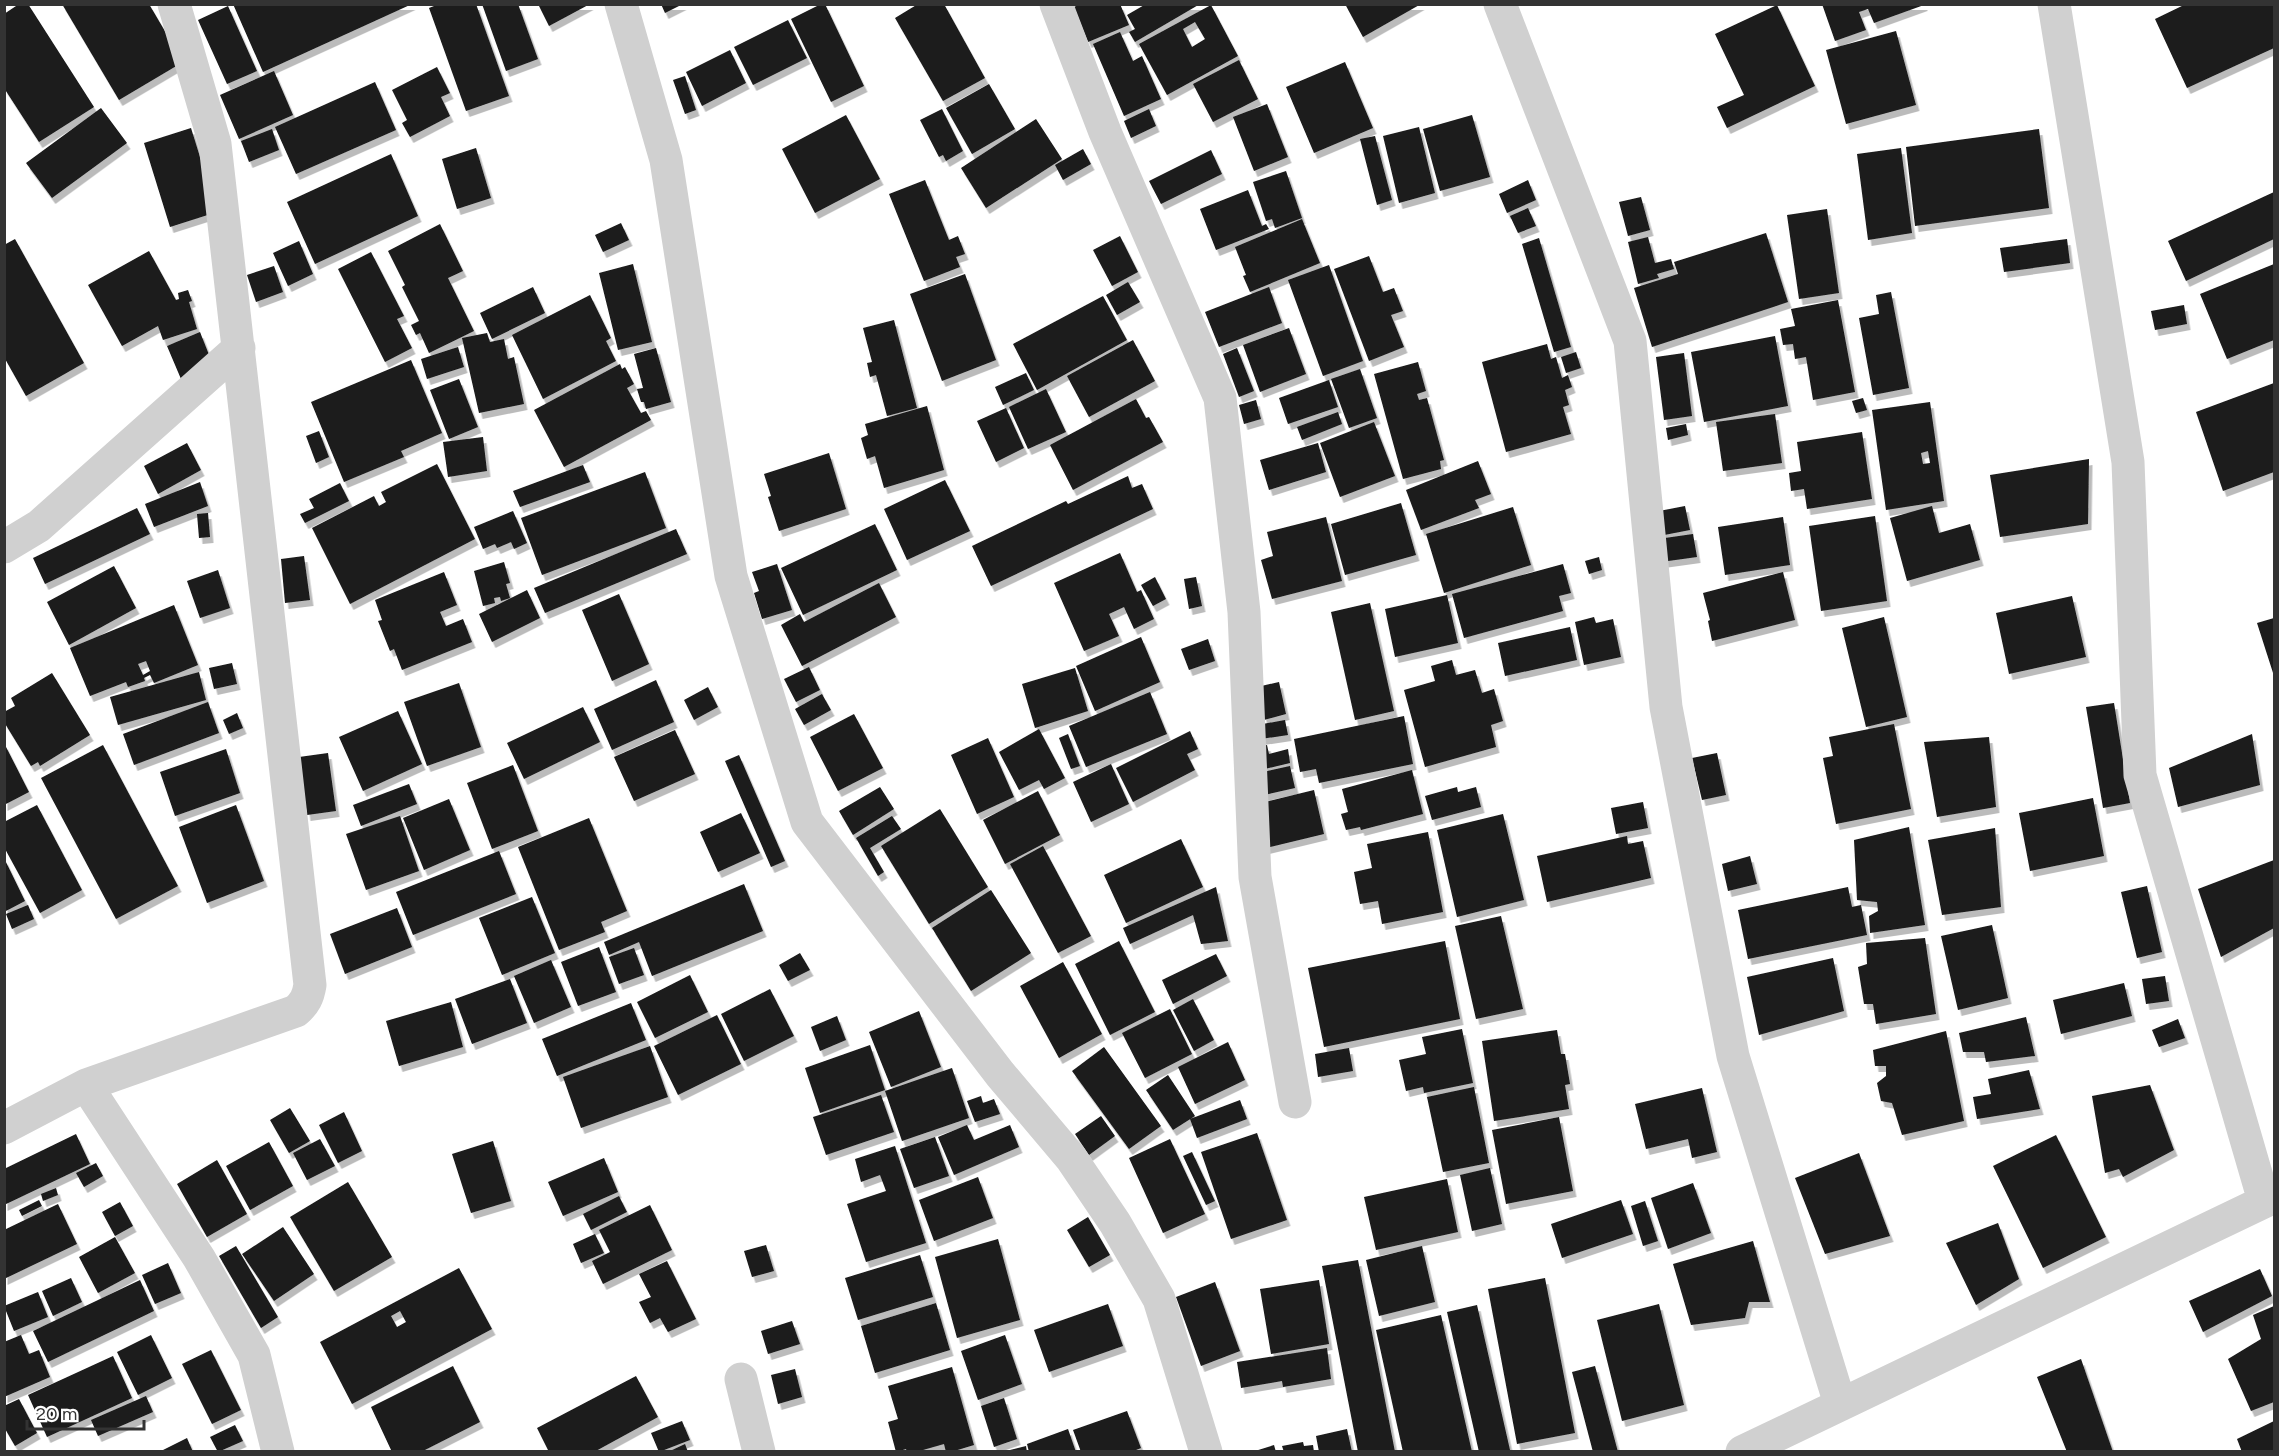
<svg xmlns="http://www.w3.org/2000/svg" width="2279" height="1456" font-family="Figtree,sans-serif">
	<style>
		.building { fill: #1a1a1a; fill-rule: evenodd; filter: url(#shadow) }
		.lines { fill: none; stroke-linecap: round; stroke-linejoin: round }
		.street { stroke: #d0d0d0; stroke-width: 33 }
	</style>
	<defs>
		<filter id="shadow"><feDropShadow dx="3.5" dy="6" stdDeviation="0" flood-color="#0004"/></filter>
	</defs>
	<rect width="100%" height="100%" fill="#fff"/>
	<path class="building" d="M19,4H28L94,107L39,142L4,88V14Z
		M62,4H149L183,62L119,100Z
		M233,4H412L263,72Z
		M439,4H476L509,96L466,111L429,8Z
		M482,4H518L538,59L506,71Z
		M538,4H590L549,26Z
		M661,4H683L665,13Z
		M821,4H825L864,86L831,102L791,19Z
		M918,4H944L985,78L943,101L895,18Z
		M1080,4H1120L1129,25L1088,42L1074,7Z
		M1146,4H1200L1135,42L1129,32L1135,29L1127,15Z
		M1345,4H1421L1363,37Z
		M1822,4H1924V5L1874,23L1868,9L1859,12L1866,30L1835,41Z
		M2186,4H2274V48L2187,88L2155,19Z
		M1211,5L1238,56L1167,95L1139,44ZM1195,22L1205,39L1192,47L1183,29Z
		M1777,5L1815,86L1727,128L1717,107L1744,95L1715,34Z
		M228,6L257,71L227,84L198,20Z
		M788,20L807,58L753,85L734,47Z
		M1896,31L1916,105L1846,124L1826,50Z
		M1120,32L1133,61L1142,56L1161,99L1124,116L1093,44Z
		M730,50L746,83L702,106L686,72Z
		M1239,60L1258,99L1213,122L1193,84Z
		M1345,62L1373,128L1314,153L1286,87Z
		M437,67L450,93L441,97L450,116L410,137L402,123L407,120L392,90Z
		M274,71L293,115L239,139L220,95Z
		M685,76L696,110L685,114L673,80Z
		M375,82L396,130L296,174L275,127Z
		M989,84L1015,129L972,154L946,108Z
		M1267,104L1288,157L1254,171L1233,117Z
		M101,108L127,143L52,198L26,163Z
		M942,109L963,151L946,161L943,155L939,157L920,120Z
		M1149,109L1156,126L1131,138L1124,121Z
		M846,115L880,179L815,213L782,149Z
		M1472,115L1490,177L1440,191L1423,129Z
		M1036,119L1062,159L986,208L961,168Z
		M1419,127L1435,193L1399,203L1383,136Z
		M191,128L217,212L170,227L144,143Z
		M272,129L279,150L249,162L241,141Z
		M2039,129L2049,208L1915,226L1906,147Z
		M1375,136L1392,200L1377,205L1360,139Z
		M476,148L491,198L457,209L442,159Z
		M1901,148L1912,233L1868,240L1857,154Z
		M1083,149L1091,164L1063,180L1055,165Z
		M1211,150L1222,174L1161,204L1149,181Z
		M391,154L418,216L315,264L287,202Z
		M1286,171L1302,218L1275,228L1272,219L1266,221L1253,182Z
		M925,180L949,240L958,236L965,254L956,257L960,267L924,281L889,194Z
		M1528,180L1536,200L1507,213L1499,194Z
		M1248,190L1262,226L1266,224L1269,229L1216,250L1200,209Z
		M2274,192V239L2186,281L2168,241Z
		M1641,197L1650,230L1628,236L1619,202Z
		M1528,208L1536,226L1518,233L1510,216Z
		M1827,209L1839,293L1799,299L1787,215Z
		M1302,219L1320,263L1250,292L1243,276L1246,275L1235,247Z
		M621,223L629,240L603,252L595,235Z
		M440,224L463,271L448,278L474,331L429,353L420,333L416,335L411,325L419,321L402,287L405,285L388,251Z
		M1766,233L1788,302L1652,347L1634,288L1678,274L1674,262Z
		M1120,236L1138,272L1112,286L1093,250Z
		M1648,237L1655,263L1671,259L1674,269L1657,274L1659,278L1638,284L1628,242Z
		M1539,238L1571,347L1554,352L1522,244Z
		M15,239L84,363L26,396L4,357V245Z
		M2067,239L2070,263L2004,272L2000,248Z
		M299,241L313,274L288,286L273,253Z
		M149,251L176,300L179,299L178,293L188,290L192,301L189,302L197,329L163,340L158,326L122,346L88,285Z
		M371,252L404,316L397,319L412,348L385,362L338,269Z
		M1369,256L1383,292L1394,288L1403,311L1391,315L1404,347L1369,361L1334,269Z
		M633,264L652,342L618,350L599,273Z
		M2274,264V340L2227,359L2200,294Z
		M1329,265L1363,361L1323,376L1288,280Z
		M274,266L283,292L256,302L247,275Z
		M965,274L996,360L942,381L910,294Z
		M1128,282L1140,302L1117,315L1106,295Z
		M533,287L545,313L492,339L480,313Z
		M1269,287L1282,323L1219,347L1205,312Z
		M1891,292L1909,388L1873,395L1859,318L1879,314L1876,295Z
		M590,295L611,338L606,341L616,361L543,399L512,335Z
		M1103,296L1127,340L1037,390L1013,344Z
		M1838,300L1855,392L1813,400L1806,357L1795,359L1793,344L1783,345L1780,329L1795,326L1791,309Z
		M2184,305L2187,324L2155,330L2151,311Z
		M894,320L917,408L887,416L876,375L870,377L867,363L872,362L863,328Z
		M1289,328L1306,374L1260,392L1243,345Z
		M200,332L213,365L181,379L167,346Z
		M487,333L490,342L504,339L508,359L514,357L524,404L479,413L462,338Z
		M1775,336L1788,406L1704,422L1691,352Z
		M1133,340L1155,381L1089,417L1067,376Z
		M1547,344L1551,359L1556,357L1562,378L1568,375L1572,387L1565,390L1569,405L1563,407L1571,434L1506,452L1482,362Z
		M458,347L464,367L427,379L421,359Z
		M656,348L671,402L646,409L644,402H641L637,389L643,388L634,354Z
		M1237,348L1254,391L1239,397L1223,354Z
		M1576,352L1581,368L1566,373L1561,357Z
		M1684,353L1692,416L1664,420L1656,357Z
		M411,360L442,433L401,451L404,457L344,482L311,402Z
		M1418,362L1426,391L1417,394L1419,400L1427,398L1444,460L1440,461L1441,469L1403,479L1374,374Z
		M620,364L622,369L625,367L634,384L627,388L641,413L646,411L651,420L564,467L534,410Z
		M1360,369L1377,418L1349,428L1331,379Z
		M1026,373L1034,390L1003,405L995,387Z
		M459,379L478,427L449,439L430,390Z
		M1329,380L1338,407L1288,424L1279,398Z
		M2274,383V472L2223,491L2196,412Z
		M1046,389L1066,432L1028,449L1009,407Z
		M1863,398L1867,410L1856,413L1852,401Z
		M1136,399L1146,418L1149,417L1163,442L1073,490L1050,445Z
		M1256,400L1261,419L1244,424L1239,405Z
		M1930,402L1944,501L1886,510L1872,410ZM1928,451L1930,463L1923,464L1921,453Z
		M927,406L944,470L884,488L875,456L867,459L861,438L868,435L865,424Z
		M1006,408L1024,448L996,462L977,421Z
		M1338,412L1342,424L1302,440L1297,427Z
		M1775,414L1782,463L1723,471L1716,422Z
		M1374,422L1395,476L1340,497L1320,443Z
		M1686,424L1688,435L1668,440L1666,428Z
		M319,431L329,457L316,463L306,436Z
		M1862,432L1872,499L1807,509L1804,489L1791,491L1789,473L1801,471L1797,442Z
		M483,437L487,471L448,477L443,442Z
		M187,443L201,470L158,494L144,466Z
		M1318,443L1326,472L1269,490L1260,460Z
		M829,453L846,509L779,531L768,497L771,496L764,474Z
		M2089,459L2088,524L2000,537L1990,475Z
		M1478,461L1491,494L1475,500L1479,508L1421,530L1406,490Z
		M437,464L475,539L350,604L312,528L374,496L379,506L386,502L381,492Z
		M583,465L590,482L520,507L513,491Z
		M645,472L666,528L542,575L521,518Z
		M1128,476L1132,488L1142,484L1153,509L991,586L972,546L1066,501L1068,504Z
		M945,480L970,531L907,560L884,509Z
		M200,482L208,506L154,527L145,504Z
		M340,483L349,501L305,523L300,514L314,508L309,499Z
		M1401,503L1416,555L1345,575L1331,524Z
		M1685,506L1690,530L1659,536L1654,512Z
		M1932,506L1939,533L1970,524L1980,560L1907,581L1890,518Z
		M1513,507L1531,565L1444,593L1426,534Z
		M137,508L150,534L45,584L33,558Z
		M513,511L527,543L514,549L511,542L497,548L495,544L483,549L474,527Z
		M208,513L210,537L199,538L197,514Z
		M1875,516L1887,601L1821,611L1809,526Z
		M1326,517L1342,581L1272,599L1261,560L1273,556L1267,532Z
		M1783,517L1790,565L1725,575L1718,527Z
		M875,524L897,570L803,615L781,568Z
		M676,529L687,554L545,613L534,588Z
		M1693,534L1697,557L1661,562L1658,539Z
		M1120,553L1137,592L1141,590L1154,619L1134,629L1124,607L1109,614L1119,636L1084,651L1054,583Z
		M304,556L310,600L285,603L281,559Z
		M1599,557L1602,570L1589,574L1585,561Z
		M504,562L510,583L506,584L510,598L501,601L500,597L494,598L495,603L483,606L474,571Z
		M777,564L792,610L762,619L754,593L759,591L752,572Z
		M1563,564L1571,593L1559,596L1563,611L1464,638L1452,594Z
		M114,566L136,608L69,645L47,602Z
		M218,570L230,608L200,618L187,581Z
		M444,572L457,605L440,612L446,626L463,619L472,642L402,670L394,649L390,651L378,621L382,620L375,600Z
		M1783,572L1795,620L1712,641L1708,621L1710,620L1703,593Z
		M1155,577L1166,599L1153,606L1141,585Z
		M1196,577L1202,606L1189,609L1184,579Z
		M879,583L896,617L802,666L781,625L800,614L804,622Z
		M527,590L540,618L492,642L479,614Z
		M619,594L649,664L612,681L582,610Z
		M1447,595L1458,643L1395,657L1385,609Z
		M2072,596L2086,657L2009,674L1996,613Z
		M1370,603L1394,711L1355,720L1331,612Z
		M174,605L198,665L154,683L150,675L144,678L145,681L128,687L126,682L90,696L70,648ZM146,661L150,671L143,675L138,664Z
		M1594,617L1596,623L1613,619L1621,657L1584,665L1575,622Z
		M1884,617L1907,717L1866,727L1842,628Z
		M2274,618V676L2257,623Z
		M1570,627L1577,660L1505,676L1498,643Z
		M1141,637L1160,682L1095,711L1076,666Z
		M1208,639L1215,661L1189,670L1181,649Z
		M1452,660L1456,675L1475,670L1482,693L1494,689L1503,721L1491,725L1496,747L1425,767L1404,690L1435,681L1431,666Z
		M232,663L237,684L214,689L209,668Z
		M809,667L820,690L796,702L784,679Z
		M1075,668L1088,711L1035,728L1022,684Z
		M199,672L206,700L118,725L110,697Z
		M52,673L90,735L40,766L38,762L31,766L4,722V712L15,706L11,698Z
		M656,680L674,722L612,750L594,709Z
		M1279,682L1286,714L1264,720L1257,687Z
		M459,683L481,747L427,766L404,702Z
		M708,687L718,707L694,720L684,700Z
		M1150,692L1167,734L1086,767L1069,726Z
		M822,694L831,710L804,725L795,709Z
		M208,702L219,733L134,765L123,734Z
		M2114,703L2130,803L2103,808L2086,707Z
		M583,707L600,742L524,779L507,743Z
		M398,711L422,764L363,791L339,737Z
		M237,713L243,728L229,734L223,720Z
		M854,714L883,768L838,791L810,737Z
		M1404,716L1413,764L1319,783L1316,769L1300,772L1294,739Z
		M1285,720L1288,735L1254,740L1252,726Z
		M1894,724L1911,809L1836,824L1823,758L1833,756L1829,737Z
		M1039,729L1065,778L1044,789L1039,780L1019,790L999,752Z
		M675,730L695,774L634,801L614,757Z
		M1190,731L1198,749L1187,754L1195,770L1133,802L1116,768Z
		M1068,734L1080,766L1071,769L1059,738Z
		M2252,734L2260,785L2178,807L2169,768Z
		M1989,737L1996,807L1937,817L1924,742Z
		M988,738L1014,797L977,814L951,755Z
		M4,743L29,792L4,805Z
		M103,745L178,886L116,919L41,778Z
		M1267,745L1269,754L1288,749L1290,763L1256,771L1251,748Z
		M226,749L240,793L175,816L160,772Z
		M328,753L336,811L307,815L299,757Z
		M1717,753L1726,795L1702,800L1692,758Z
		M739,755L785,861L771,867L725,761Z
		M1111,764L1129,804L1091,822L1073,782Z
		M513,765L538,831L492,849L467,783Z
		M1290,766L1295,788L1260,796L1254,774Z
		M1412,770L1423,814L1361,830L1360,827L1346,830L1341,814L1348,812L1342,789Z
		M409,784L417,804L361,826L353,805Z
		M880,787L894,809L853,835L839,811Z
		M1457,787L1458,792L1476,787L1481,807L1432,820L1425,796Z
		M1314,790L1324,834L1266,848L1261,803Z
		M1038,791L1060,835L1005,864L983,820Z
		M2093,798L2104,856L2030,871L2019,813Z
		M449,799L470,850L424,870L403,818Z
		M1643,802L1648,828L1616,834L1611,808Z
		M37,805L82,890L40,913L4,847V822Z
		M236,805L264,881L207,903L179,827Z
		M940,809L988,887L929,924L881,846Z
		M741,813L760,853L718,872L700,832Z
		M1503,814L1524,900L1457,917L1437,830Z
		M400,816L419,871L366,890L346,834Z
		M892,816L901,829L870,848L884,872L878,876L856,838Z
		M589,818L627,911L601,922L605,932L559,950L518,847Z
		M1909,827L1925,925L1870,933L1869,916L1878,911L1877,902L1857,900L1854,840Z
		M1995,828L2001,907L1942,915L1928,840Z
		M1428,832L1443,912L1382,924L1378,901L1360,904L1354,872L1372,868L1367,844Z
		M1627,836L1628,844L1643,841L1651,878L1547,902L1537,856Z
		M1181,839L1203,887L1126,923L1104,875Z
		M1043,846L1091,936L1058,953L1010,864Z
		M499,851L516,894L413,935L396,892Z
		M1750,856L1757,884L1728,891L1722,864Z
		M4,858L25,901L4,912Z
		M2274,860V928L2221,957L2198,889Z
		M744,884L763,931L652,976L639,942L609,955L604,942Z
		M2147,886L2162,952L2137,958L2121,892Z
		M1216,887L1228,941L1201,944L1193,915L1130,944L1123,928Z
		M1848,887L1852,907L1861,905L1867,935L1748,959L1738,910Z
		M991,890L1031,953L971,991L932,928Z
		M532,897L555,953L502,975L479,918Z
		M28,905L34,919L12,929L6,914Z
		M397,908L412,947L345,974L330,934Z
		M1501,916L1523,1009L1476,1019L1455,926Z
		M1992,925L2008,998L1958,1010L1941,936Z
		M1925,938L1936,1014L1876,1024L1873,1004H1864L1858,967L1867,964L1866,943Z
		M1119,941L1155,1012L1110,1035L1075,964Z
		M1445,941L1460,1019L1324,1047L1308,968Z
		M599,947L616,992L578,1006L561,962Z
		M634,948L644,975L619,984L609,957Z
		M800,953L810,970L788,981L779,965Z
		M1216,954L1227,976L1173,1004L1162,980Z
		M1833,958L1844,1011L1759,1035L1747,977Z
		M551,960L571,1007L534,1023L514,976Z
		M1063,962L1102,1034L1059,1058L1020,986Z
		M690,975L708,1012L655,1038L637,1002Z
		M2165,976L2169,1001L2146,1004L2142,979Z
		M510,979L527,1023L472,1044L455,999Z
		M2124,983L2132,1016L2061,1034L2053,1000Z
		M770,989L794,1036L744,1061L721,1014Z
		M1193,999L1214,1040L1194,1051L1173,1010Z
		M451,1002L463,1047L399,1066L386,1021Z
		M631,1003L646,1040L557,1076L542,1039Z
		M1170,1009L1192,1054L1145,1078L1122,1033Z
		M919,1011L941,1067L891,1087L869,1032Z
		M717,1015L741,1064L678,1095L654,1046Z
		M837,1016L846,1040L820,1051L811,1027Z
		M2026,1017L2035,1056L1986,1062L1984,1052H1963L1959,1033Z
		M2178,1019L2185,1038L2159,1047L2152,1030Z
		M1462,1029L1473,1083L1424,1093L1423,1087L1406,1091L1399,1060L1426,1054L1422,1037Z
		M1557,1030L1561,1054H1565L1570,1084L1565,1085L1569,1109L1494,1121L1482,1041Z
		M1946,1031L1964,1121L1902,1135L1892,1103L1881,1101L1877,1083L1886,1076V1066H1875L1873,1050Z
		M1228,1042L1245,1080L1195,1104L1178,1067Z
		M870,1045L885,1090L820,1113L805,1068Z
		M650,1046L668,1097L581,1128L563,1077Z
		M1104,1047L1161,1126L1129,1149L1072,1071Z
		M1349,1048L1353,1071L1318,1077L1315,1054Z
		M952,1068L969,1118L902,1141L885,1091Z
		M2029,1070L2040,1109L1977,1119L1973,1097L1991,1094L1988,1079Z
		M1168,1075L1195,1116L1173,1130L1146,1090Z
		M2150,1085L2174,1150L2123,1177L2119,1169L2105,1173L2092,1096Z
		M1474,1087L1489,1163L1443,1172L1427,1097Z
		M1702,1088L1717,1152L1692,1158L1688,1139L1646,1149L1635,1104Z
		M881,1095L894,1132L826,1155L813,1117Z
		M981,1096L983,1103L994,1099L1000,1114L975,1122L967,1101Z
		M1240,1100L1247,1119L1197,1138L1190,1119Z
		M290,1108L310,1141L289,1153L270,1120Z
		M344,1112L362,1151L338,1163L319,1125Z
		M1101,1116L1115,1136L1089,1155L1075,1134Z
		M1559,1117L1573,1191L1506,1204L1492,1130Z
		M967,1125L974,1140L1010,1125L1019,1147L954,1175L938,1137Z
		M1257,1133L1287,1220L1231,1239L1201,1152Z
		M76,1134L90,1164L4,1205V1169Z
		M2056,1135L2106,1237L2043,1268L1993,1166Z
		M935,1137L949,1176L914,1188L900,1149Z
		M320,1139L335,1166L307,1180L293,1153Z
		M1170,1139L1205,1214L1163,1233L1129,1158Z
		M493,1141L511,1201L471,1213L452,1154Z
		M269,1142L293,1186L250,1210L226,1166Z
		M895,1146L926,1243L866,1262L847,1204L886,1191L880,1175L861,1182L855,1159Z
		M1192,1152L1215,1201L1206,1205L1183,1156Z
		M1859,1153L1890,1236L1825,1254L1795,1178Z
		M604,1158L618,1192L563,1216L548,1182Z
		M217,1160L247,1214L207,1237L177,1184Z
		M96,1163L103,1176L84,1187L76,1173Z
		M1490,1168L1502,1224L1472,1231L1460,1175Z
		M978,1177L993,1218L934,1241L919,1200Z
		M1447,1179L1458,1232L1376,1250L1364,1197Z
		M348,1182L392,1257L334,1291L290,1217Z
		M1693,1183L1711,1233L1668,1249L1651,1198Z
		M56,1188L58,1195L43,1201L41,1194Z
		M619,1196L627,1212L591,1230L583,1214Z
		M39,1200L42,1206L22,1216L19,1210Z
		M1621,1200L1633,1234L1562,1258L1551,1224Z
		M1645,1201L1658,1241L1643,1246L1631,1206Z
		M120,1202L133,1226L115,1236L102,1212Z
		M58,1204L77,1244L4,1279V1230Z
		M650,1205L672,1250L603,1284L592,1261L610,1252L599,1230Z
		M1088,1217L1110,1255L1089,1267L1067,1230Z
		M1998,1223L2019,1279L1976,1305L1946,1243Z
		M283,1227L314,1274L274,1301L242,1254Z
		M595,1234L604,1253L581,1263L573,1244Z
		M115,1237L135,1273L98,1293L79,1257Z
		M998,1239L1020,1320L957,1338L935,1257Z
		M1753,1241L1770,1302H1749L1745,1318L1691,1325L1673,1264Z
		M766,1245L774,1271L752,1277L744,1251Z
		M236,1246L278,1317L261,1328L219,1256Z
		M1422,1246L1435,1302L1379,1316L1366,1260Z
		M920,1255L933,1297L858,1320L845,1278Z
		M1358,1260L1395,1452H1358L1322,1266Z
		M667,1261L696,1319L668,1332L660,1318L650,1323L639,1302L651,1297L639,1274Z
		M168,1263L181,1293L155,1304L142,1275Z
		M459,1268L492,1329L352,1404L320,1342ZM400,1311L406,1322L397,1327L391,1316Z
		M2260,1269L2272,1296L2203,1332L2189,1301Z
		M71,1278L82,1302L53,1316L42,1291Z
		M1545,1278L1575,1433L1517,1444L1488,1289Z
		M140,1280L154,1311L48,1362L33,1331Z
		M1319,1280L1329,1344L1271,1354L1260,1289Z
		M1215,1282L1240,1351L1201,1366L1176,1297Z
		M38,1292L48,1317L14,1331L4,1306Z
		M936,1303L950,1350L875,1373L861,1326Z
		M1108,1304L1123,1346L1049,1372L1034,1330Z
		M1659,1304L1684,1405L1622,1421L1597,1320Z
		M1477,1305L1510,1450L1508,1452H1479L1447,1312Z
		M2274,1306V1402L2251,1411L2228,1359L2261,1339L2253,1315Z
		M1441,1315L1472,1452H1403L1376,1330Z
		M792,1321L800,1344L768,1354L761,1331Z
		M21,1335L29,1354L39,1350L50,1377L4,1397V1342Z
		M151,1335L172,1378L138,1395L117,1352Z
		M1005,1335L1022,1384L978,1400L961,1351Z
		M1327,1348L1331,1379L1283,1387L1282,1381L1241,1388L1237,1362Z
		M211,1350L241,1410L212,1424L182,1364Z
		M113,1356L132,1398L47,1437L28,1395Z
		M2081,1359L2113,1452H2067L2037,1377Z
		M453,1366L480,1422L421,1452H392L371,1407Z
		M1595,1366L1618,1452H1593L1572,1372Z
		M952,1367L974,1445L951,1452H946L944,1444L916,1452H907L906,1449L896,1452L888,1422L898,1419L888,1386Z
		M795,1369L802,1397L778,1404L771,1375Z
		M636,1376L658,1417L594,1452H549L537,1428Z
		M146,1396L153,1412L98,1436L91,1420Z
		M1004,1398L1017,1439L994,1447L981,1406Z
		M19,1399L37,1433L15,1446L4,1427V1406Z
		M1127,1411L1141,1448L1131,1452H1081L1073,1430Z
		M682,1421L690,1440L659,1452L651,1433Z
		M2274,1421V1452H2242L2237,1439Z
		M235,1425L243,1441L218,1452L210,1437Z
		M1068,1429L1076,1452H1029L1027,1444Z
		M1347,1429L1352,1452H1319L1316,1436Z
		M187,1438L193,1452H159Z
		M1303,1442L1304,1446L1313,1445L1314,1452H1284L1282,1446Z
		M685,1444L688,1452H668Z
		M1274,1445L1276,1452H1255V1451Z
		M1026,1446L1027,1452H1006V1451Z"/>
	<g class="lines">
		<path class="street" d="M621,4L666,160L731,576L807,822L1000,1074L1071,1158L1115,1223L1159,1299L1206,1452
			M1056,4L1105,132L1220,398L1244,612L1255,877L1295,1102
			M1500,4L1630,341L1666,707L1733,1056L1840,1404
			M2054,4L2128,462L2140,775L2264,1201
			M4,547L39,526L239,348
			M86,1085L199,1258L254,1355L278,1452
			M4,1128L86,1085L296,1011C305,1003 308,997 310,985L215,144L174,4
			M741,1379L759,1452
			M1742,1452L2274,1197"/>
	</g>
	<rect width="2279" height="1456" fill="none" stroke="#333333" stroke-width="12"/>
	<path d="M27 1420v9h117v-9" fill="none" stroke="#333333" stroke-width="3"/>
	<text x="36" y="1420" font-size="18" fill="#333333" stroke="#ffffff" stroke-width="4.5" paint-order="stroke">20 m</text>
</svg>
